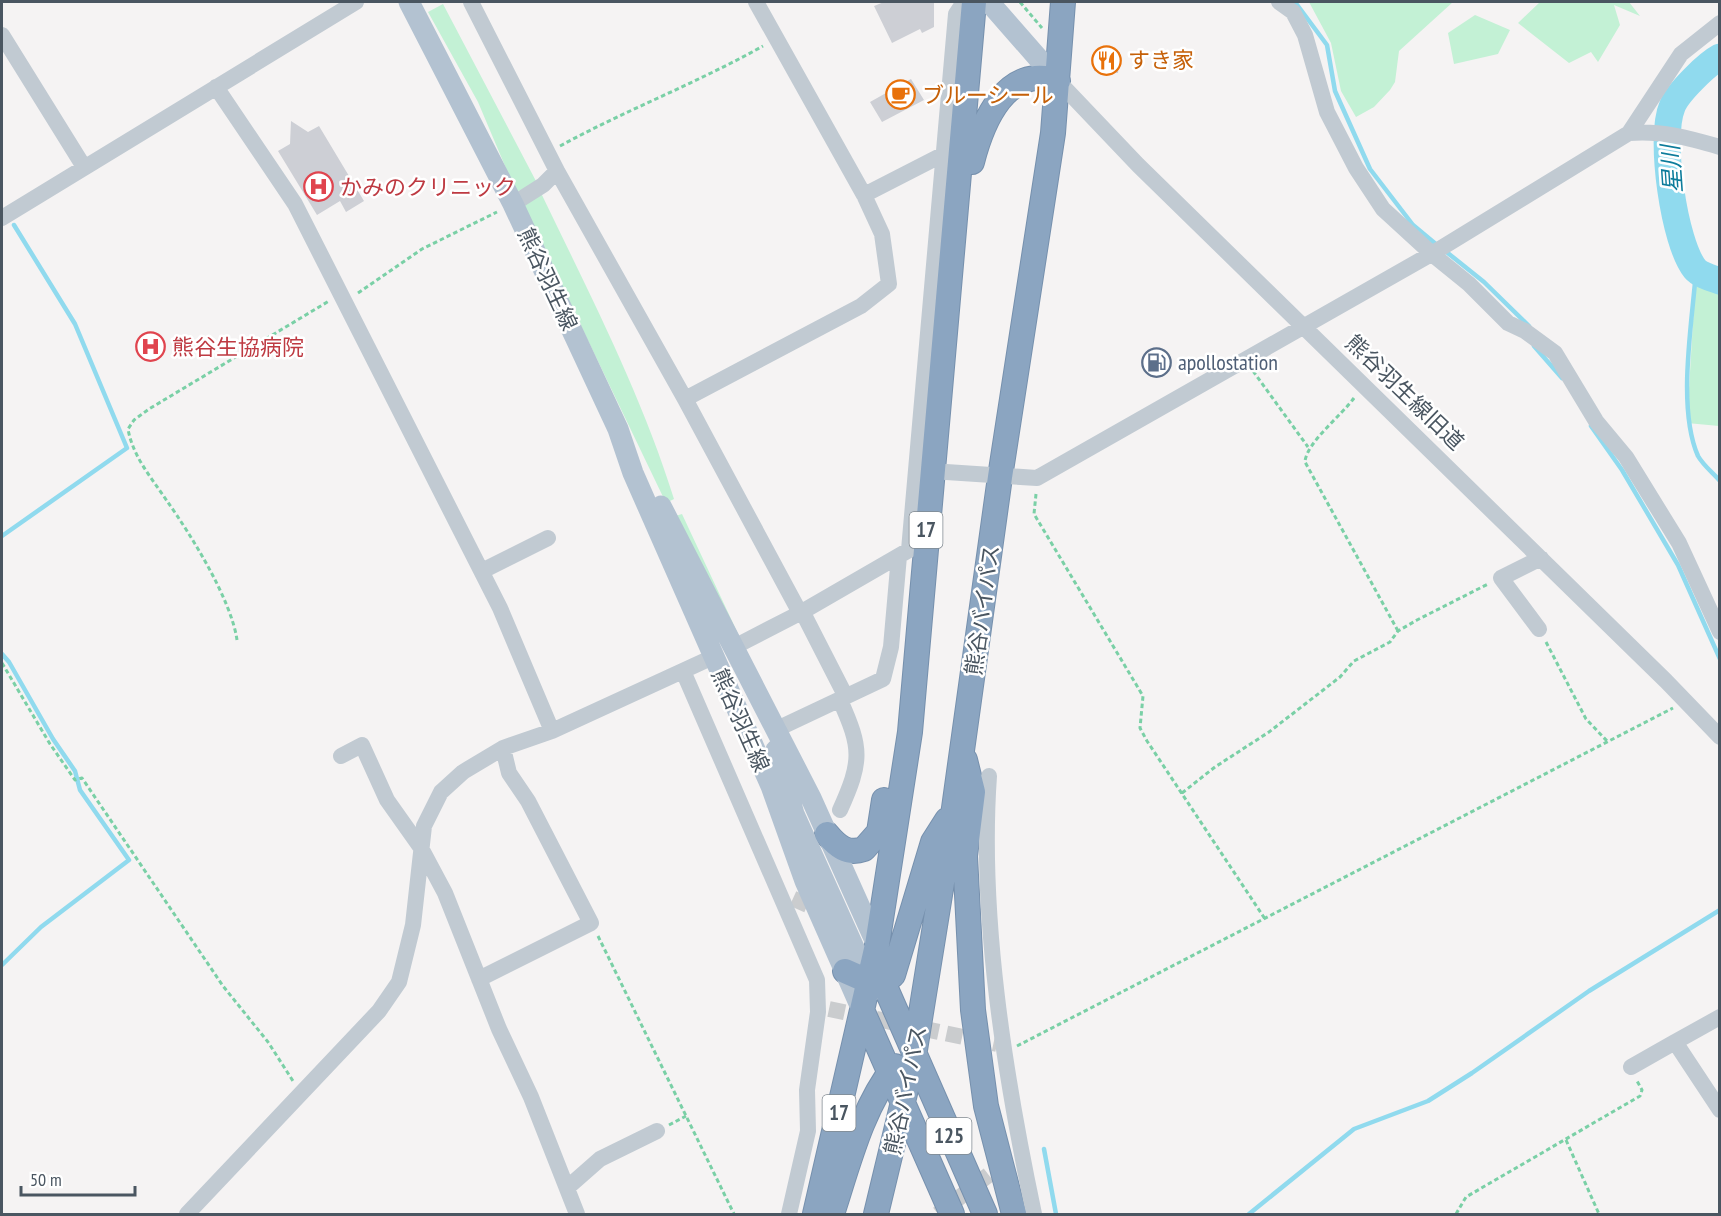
<svg xmlns="http://www.w3.org/2000/svg" width="1721" height="1216" font-family="'PT Sans Narrow','Noto Sans JP',sans-serif">
	<style>
		.green { fill: #c3f1d5 }
		.lines { fill: none; stroke-linecap: round; stroke-linejoin: round }
		.stream { stroke: #90daee; stroke-width: 4.5 }
		.river { stroke: #90daee; stroke-width: 27 }
		.building { fill: #cdcfd5 }
		.minor-tunnel { stroke: #caccce; stroke-width: 16; stroke-dasharray: 16 8; stroke-linecap: butt }
		.highway-casing { stroke: #7690ad; stroke-width: 26 }
		.path { stroke: #7ad0a6; stroke-width: 3; stroke-dasharray: 4.5 3; stroke-linecap: butt }
		.minor { stroke: #c1cad2; stroke-width: 16 }
		.major { stroke: #b3c2d1; stroke-width: 21 }
		.highway { stroke: #8ba5c1; stroke-width: 24 }
		.labels { text-anchor: middle; stroke-width: 5; stroke-linejoin: round; paint-order: stroke }
		.shield { fill: #fff; stroke: #808990; stroke-width: 1.5 }
		.shield-label { font-size: 21px; font-weight: bold; fill: #4a5661 }
		.food-label { font-size: 22px; fill: #c56008; stroke: #fff; text-anchor: start }
		.health-label { font-size: 22px; fill: #be3a42; stroke: #fff; text-anchor: start }
		.street-label { font-size: 22px; fill: #4a5661; stroke: #fff }
		.service-label { font-size: 22px; fill: #4e5e75; stroke: #fff; text-anchor: start }
		.water-label { font-size: 24px; font-style: italic; fill: #0c7c9b; stroke: #fff }
	</style>
	<rect width="100%" height="100%" fill="#f5f3f3"/>
	<path class="green" d="M1309,2H1453L1399,51L1395,82L1390,90L1374,107L1356,117L1341,91L1331,43Z
		M1540,2H1629L1640,16L1614,5L1620,25L1598,62L1591,52L1569,63L1518,23Z
		M443,4L537,183L516,192L478,102L428,12Z
		M1475,15L1510,30L1498,54L1454,64L1448,33Z
		M541,193C589,293 641,393 674,499L666,503L523,205Z
		M1696,271L1719,281V426L1687,423Z
		M682,514L740,638L672,517Z"/>
	<g class="lines">
		<path class="stream" d="M1295,2L1327,45L1335,91L1370,169L1413,225L1437,245
			M1444,250L1484,282L1529,326
			M1696,271C1692,324 1677,408 1698,456C1703,465 1713,473 1720,481
			M1534,346L1562,378
			M1591,426L1622,470L1678,565L1720,659
			M2,536L127,448L75,324L14,225
			M2,654L9,662L53,739L75,771L80,790L129,860L41,927L2,965
			M1044,1149L1056,1214
			M1249,1214L1354,1129L1428,1101L1472,1073L1589,991L1720,910"/>
		<path class="river" d="M1720,57C1707,64 1677,93 1672,107C1659,138 1674,243 1695,269C1700,275 1712,278 1720,281"/>
	</g>
	<path class="building" d="M884,2H934V27L922,33L920,29L892,43L874,6Z
		M1096,50L1120,52L1118,73L1094,71Z
		M911,79L924,100L882,122L870,102Z
		M291,121L308,132L319,126L364,201L346,212L340,201L317,215L278,151L290,144Z"/>
	<g class="lines">
		<path class="minor-tunnel" d="M797,909L810,880
			M829,1009L997,1044
			M938,1214L1013,1156"/>
		<defs>
			<path id="highway" d="M972,162C982,123 1006,63 1058,81
				M965,760L973,792L965,856L973,1010L986,1106L1014,1214
				M827,834C837,846 847,855 864,849L879,832L884,800
				M878,956L884,984L985,1214
				M845,971L879,986L893,975L933,842L947,820
				M862,1010L952,1214
				M815,1214L877,945L910,732L974,2
				M832,1214C848,1165 862,1107 895,1066
				M876,1214L914,1056L954,808L1000,477L1053,133L1063,2"/>
		</defs>
		<use href="#highway" class="highway-casing"/>
		<path class="path" d="M1020,2L1042,28
			M560,146C626,110 697,83 763,46
			M358,293L422,249L497,212
			M1253,371L1308,447
			M1354,398C1341,416 1306,443 1305,462L1398,631
			M1036,494L1034,514L1143,696L1140,728L1147,741L1265,919
			M237,640C231,599 191,535 167,501C151,477 133,457 128,429L134,420L149,409L329,301
			M1546,642L1586,719L1608,742
			M2,663L50,744L75,780L82,778L223,986L268,1042L293,1081
			M1182,793L1215,767L1269,732L1340,677L1354,661L1390,642L1398,631L1417,620L1488,584
			M598,936L734,1214
			M1017,1046L1673,708
			M669,1125L686,1116
			M1566,1140L1599,1214
			M1456,1214L1466,1197L1640,1096L1642,1090L1636,1079"/>
		<path class="minor" d="M471,2L557,171L685,399L800,613
			M1279,2L1293,12L1305,35L1327,112L1356,168L1383,209L1432,254L1469,284L1508,323L1525,331L1555,353L1596,421L1626,457L1679,543L1720,632
			M2,35L84,167
			M1058,81L1138,165L1666,681L1720,737
			M216,87L295,204L500,608L552,731
			M1629,133L1681,54L1720,23
			M864,195L944,154
			M513,204L543,185L557,171
			M2,218L356,2
			M685,399L861,306L889,284L882,234L864,195L756,2
			M931,471L1037,478L1433,253L1629,133C1660,130 1689,138 1720,147
			M482,571L548,538
			M802,611L846,697
			M1539,629L1501,578L1541,558
			M734,647L800,613L909,550L956,14L964,2
			M683,671L817,980L818,1012L807,1090L808,1131L789,1214
			M777,729L883,679L891,647L899,556
			M341,756L362,745L387,800L421,848L445,893L499,1029L531,1097L577,1214
			M989,776C979,917 1005,1076 1034,1214
			M840,810C862,761 862,749 840,700
			M479,979L591,923L528,801L509,773L503,748
			M1720,1017L1675,1042L1720,1110
			M1631,1067L1675,1042
			M567,1188L600,1159L657,1131
			M187,1214L379,1011L399,982L413,925L424,826L441,792L463,772L503,748L552,731L713,657"/>
		<path class="major" d="M409,2L513,204L618,429L633,473L771,786L805,881L862,1010
			M989,2L1058,81
			M661,506L811,798L877,945
			M776,750L794,814L873,990"/>
		<use href="#highway" class="highway"/>
	</g>
	<defs>
		<symbol id="restaurant-ring" viewBox="-11 -11 22 22"><circle r="9.5" fill="#fff" stroke="#e8710a" stroke-width="1.5"/><path d="M-5-6h1v4h1v-4h1v4h1v-4h1v5L-1.5 .5V6h-2V.5L-5-1ZM5-6V6H3V1.5H1.5Q1.5-4 5-6Z" fill="#e8710a"/></symbol>
		<symbol id="cafe-ring" viewBox="-11 -11 22 22"><circle r="9.5" fill="#fff" stroke="#e8710a" stroke-width="1.5"/><path d="M-5.5-4.5H6V0H3Q3 3.5 0 3.5H-2.5Q-5.5 3.5-5.5 0ZM3-3.2v2h1.7v-2ZM-6 4.5H4V6H-6Z" fill="#e8710a"/></symbol>
		<symbol id="hospital-ring" viewBox="-11 -11 22 22"><circle r="9.5" fill="#fff" stroke="#e0444e" stroke-width="1.5"/><path d="M-5-5h3v3.5h4V-5h3V5h-3V1.5h-4V5h-3Z" fill="#e0444e"/></symbol>
		<symbol id="fuel-ring" viewBox="-11 -11 22 22"><circle r="9.5" fill="#fff" stroke="#5c6f8a" stroke-width="1.5"/><path d="M-5.5-6h7V0h2V4h1.3V-2.5L3-4.5l.8-.8L6-3V5H2.5V1h-1V6h-7ZM-4.2-4.7v3.2H.2V-4.7Z" fill="#5c6f8a"/></symbol>
	</defs>
	<g fill-rule="evenodd">
		<use href="#restaurant-ring" x="1090" y="44" width="33" height="33"/>
		<use href="#cafe-ring" x="884" y="78" width="33" height="33"/>
		<use href="#hospital-ring" x="302" y="170" width="33" height="33"/>
		<use href="#hospital-ring" x="134" y="330" width="33" height="33"/>
		<use href="#fuel-ring" x="1140" y="346" width="33" height="33"/>
	</g>
	<g class="labels">
		<g class="shield">
			<rect x="909.5" y="512" width="33" height="36" rx="4.5"/>
			<rect x="822.5" y="1095" width="33" height="36" rx="4.5"/>
			<rect x="926.5" y="1118" width="45" height="36" rx="4.5"/>
		</g>
		<g class="shield-label">
			<text x="926" y="537">17</text>
			<text x="839" y="1120">17</text>
			<text x="949" y="1143">125</text>
		</g>
		<g class="food-label">
			<text x="1128" y="68">すき家</text>
			<text x="922" y="103">ブルーシール</text>
		</g>
		<g class="health-label">
			<text x="340" y="195">かみのクリニック</text>
			<text x="172" y="355">熊谷生協病院</text>
		</g>
		<g class="street-label">
			<text transform="translate(548 279) rotate(65)" y="8">熊谷羽生線</text>
			<text transform="translate(1405 392) rotate(44)" y="8">熊谷羽生線旧道</text>
			<text transform="translate(982 610) rotate(-82)" y="8">熊谷バイパス</text>
			<text transform="translate(741 720) rotate(66)" y="8">熊谷羽生線</text>
			<text transform="translate(905 1090) rotate(-78)" y="8">熊谷バイパス</text>
		</g>
		<g class="service-label">
			<text x="1178" y="370">apollostation</text>
		</g>
		<g class="water-label">
			<text transform="translate(1672 169) rotate(-94)" y="8">星川</text>
		</g>
	</g>
	<rect width="1721" height="1216" fill="none" stroke="#4a5661" stroke-width="6"/>
	<path d="M21 1186v9h114v-9" fill="none" stroke="#4a5661" stroke-width="3"/>
	<text x="30" y="1186" font-size="18" fill="#4a5661" stroke="#ffffff" stroke-width="4.5" paint-order="stroke">50 m</text>
</svg>
